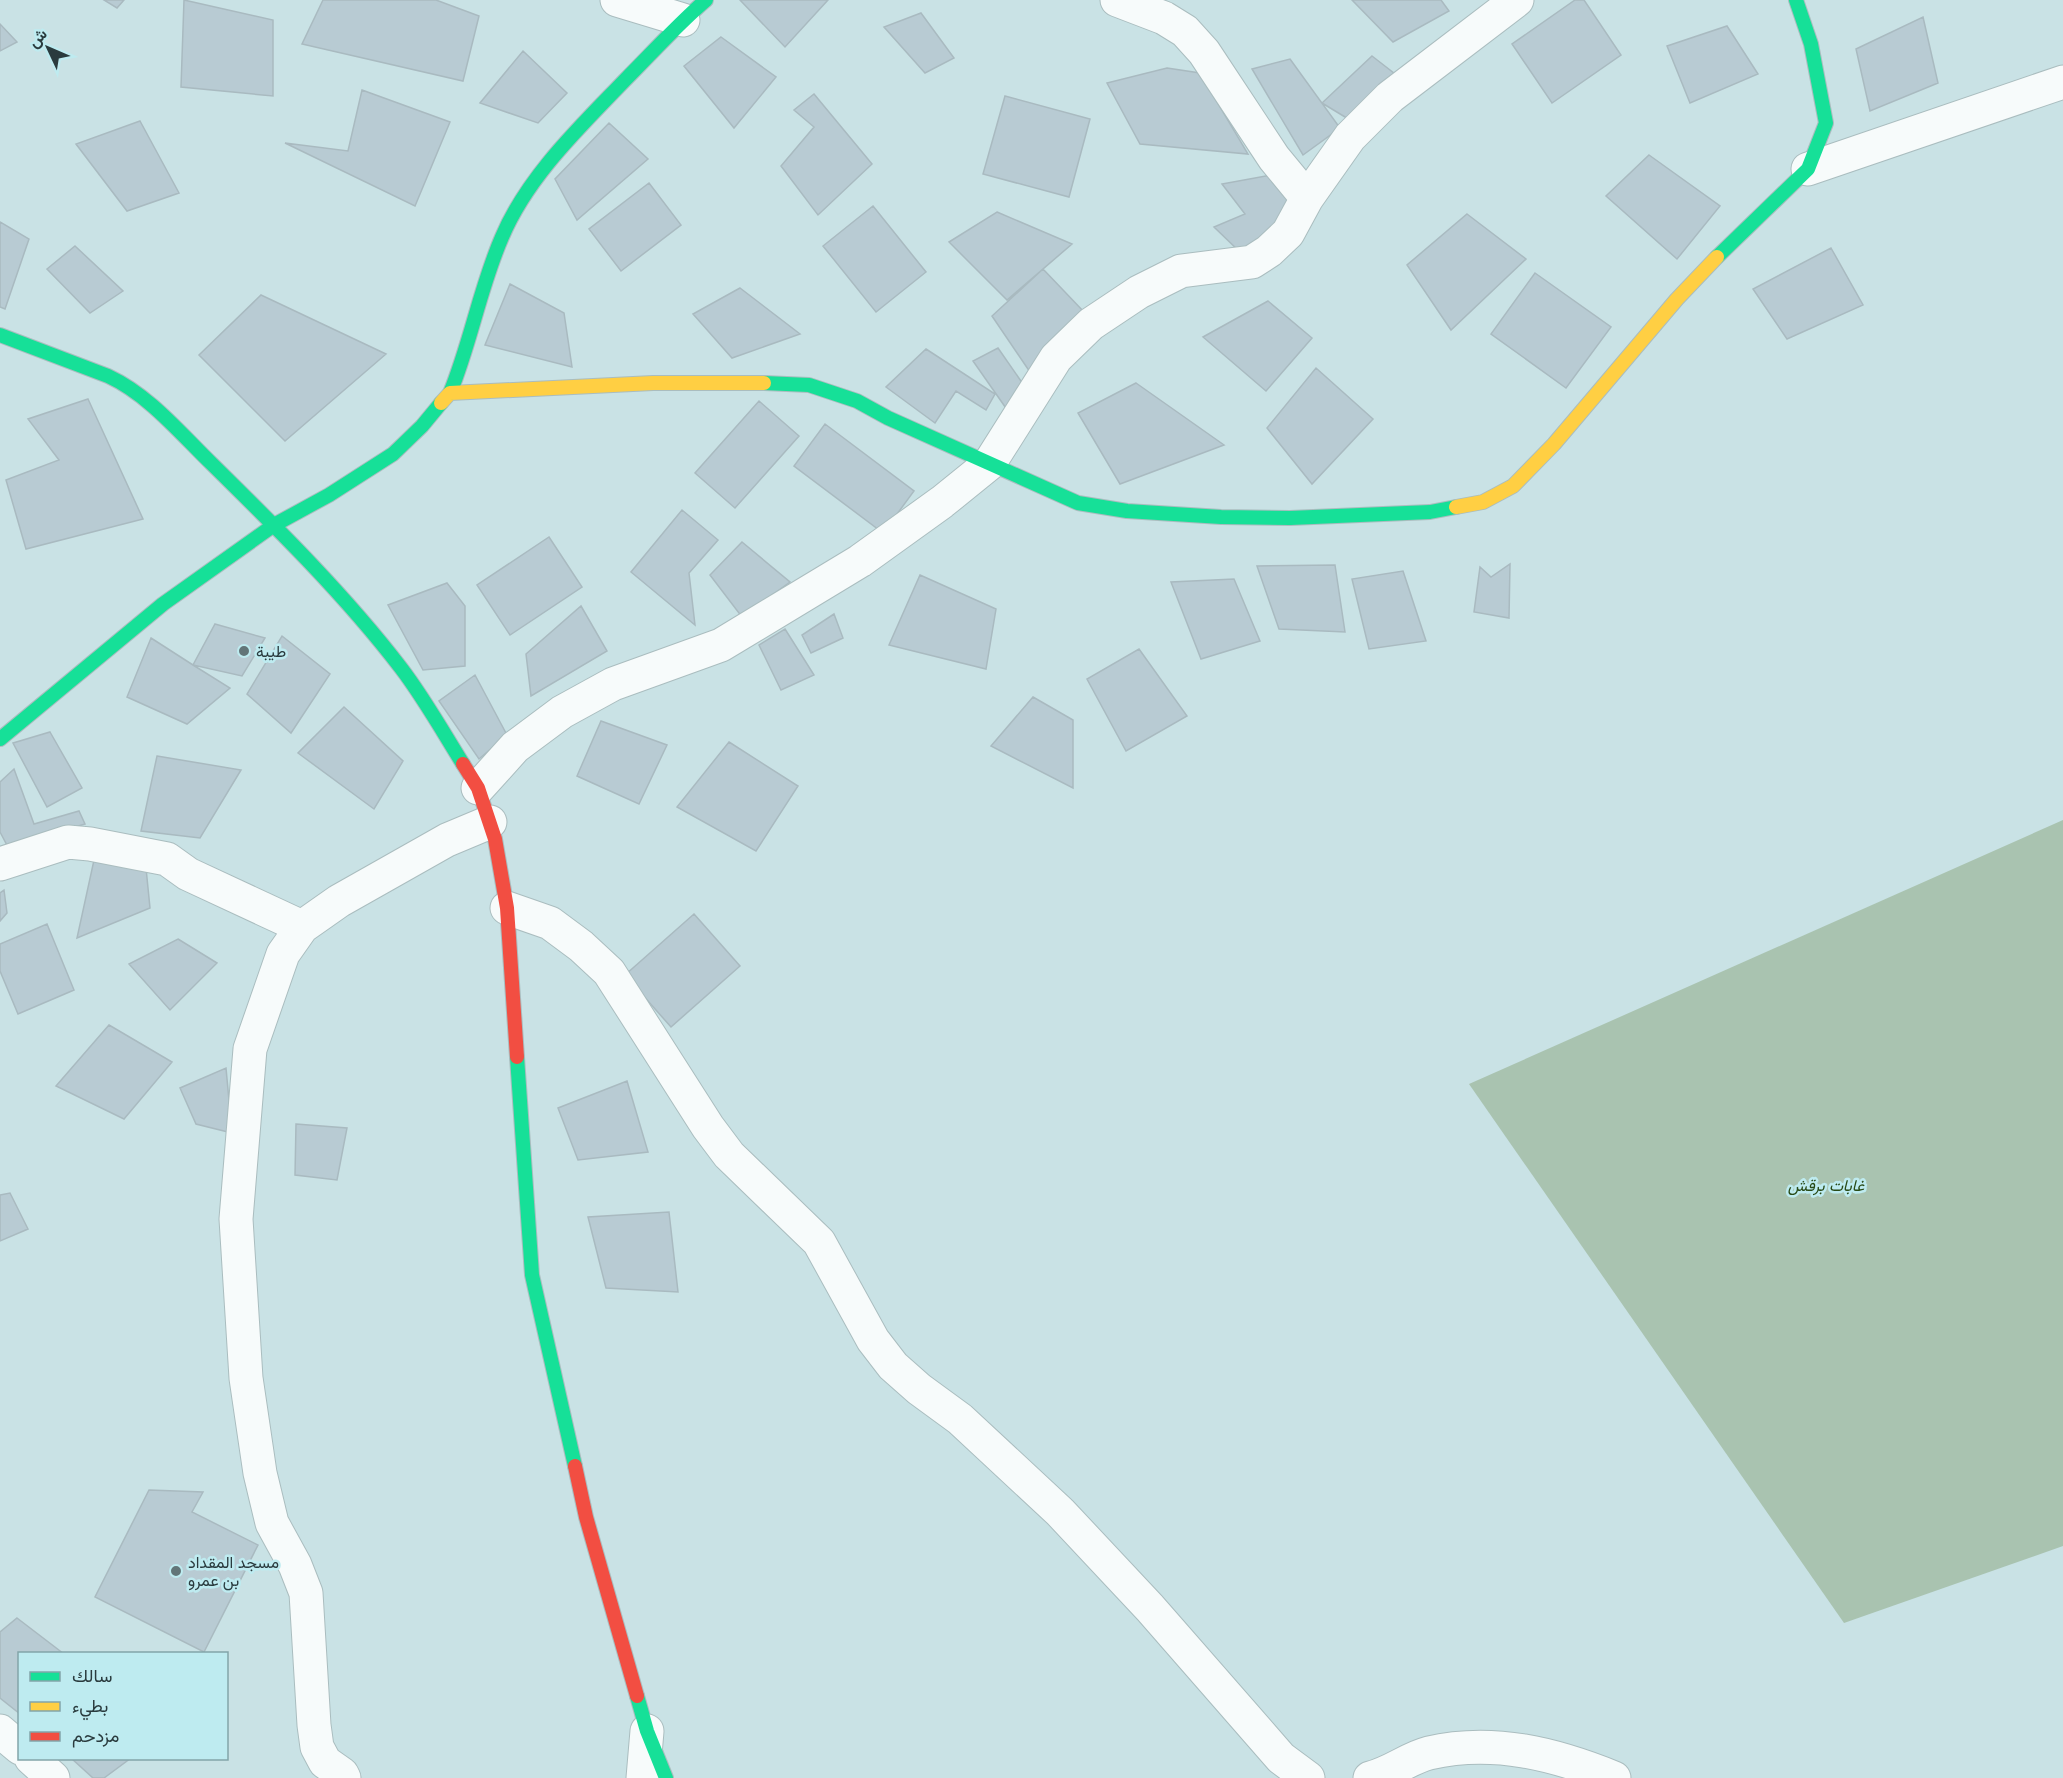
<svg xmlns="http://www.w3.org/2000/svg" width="2063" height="1778" font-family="Georgia,Vazirmatn,serif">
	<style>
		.forest { fill: #a9c3b0 }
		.building { fill: #b8cbd3; stroke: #a9bac0; stroke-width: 1.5 }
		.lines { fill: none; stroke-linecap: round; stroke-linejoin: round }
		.street-casing { stroke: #aabdbf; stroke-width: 35 }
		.fast-casing { stroke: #aabdbf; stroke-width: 16 }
		.slow-casing { stroke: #aabdbf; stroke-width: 16 }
		.jam-casing { stroke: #aabdbf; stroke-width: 16 }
		.street { stroke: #f7fbfb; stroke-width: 33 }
		.fast { stroke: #16e098; stroke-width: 14 }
		.slow { stroke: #ffcf43; stroke-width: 14 }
		.jam { stroke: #f24e42; stroke-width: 14 }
		.poi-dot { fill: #627578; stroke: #beebf0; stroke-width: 2 }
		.labels { text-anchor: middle; stroke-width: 5; stroke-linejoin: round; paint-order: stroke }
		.poi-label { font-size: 16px; fill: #2a3b3e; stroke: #beebf0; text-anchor: start }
		.park-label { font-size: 16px; font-style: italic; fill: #284a16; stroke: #beebf0 }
	</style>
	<rect width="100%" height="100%" fill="#c9e2e5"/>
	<path class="forest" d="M2063,820V1546L1844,1623L1469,1084Z"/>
	<path class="building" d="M104,0H124L117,8Z
		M184,0L273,20V96L181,87Z
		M323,0H436L479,16L463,81L302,44Z
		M740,0H828L785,47Z
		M1352,0H1441L1449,11L1393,42Z
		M1575,0H1584L1621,55L1552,103L1512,44Z
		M921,13L954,58L925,73L884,27Z
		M1923,17L1938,83L1870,111L1856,49Z
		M0,24L17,42L0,51Z
		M1727,26L1758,74L1690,103L1667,46Z
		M721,37L776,77L734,128L684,66Z
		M523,51L567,93L538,123L480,103Z
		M1372,56L1399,77L1350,120L1322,103Z
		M1290,59L1340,128L1303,155L1252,69Z
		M1167,68L1200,73L1248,154L1140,144L1107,83Z
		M362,90L450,122L415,206L285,143L348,151Z
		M814,94L872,164L818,215L781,166L814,127L794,110Z
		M1005,96L1090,119L1069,197L983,174Z
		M140,121L179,193L127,211L76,144Z
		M609,123L648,159L577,220L555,179Z
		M1649,155L1720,206L1677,259L1606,196Z
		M1271,175L1289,199L1282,224L1240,252L1214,227L1245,214L1222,184Z
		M649,183L681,225L621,271L589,229Z
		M873,206L926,272L876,312L823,246Z
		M997,212L1072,244L1007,300L949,242Z
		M1467,214L1526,259L1451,330L1407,265Z
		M0,222L29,239L5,309L0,307Z
		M75,246L123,291L90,313L47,269Z
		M1831,248L1863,305L1787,339L1753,289Z
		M1043,269L1085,313L1032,375L992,316Z
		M1535,273L1611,327L1566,388L1491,334Z
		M510,284L564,313L572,367L485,345Z
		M740,288L800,334L732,358L693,314Z
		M261,295L386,354L285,441L199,355Z
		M1268,301L1312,338L1266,391L1203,337Z
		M998,348L1023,384L1008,411L973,361Z
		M926,349L995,394L986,410L956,391L935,423L886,387Z
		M1316,368L1373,419L1312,484L1267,428Z
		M1136,383L1224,445L1120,484L1078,413Z
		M88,399L143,519L26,549L6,480L59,460L28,419Z
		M759,401L799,436L735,508L695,473Z
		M825,424L914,491L883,533L794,466Z
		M682,510L718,540L689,573L695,625L631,572Z
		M549,537L582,587L510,635L477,585Z
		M742,542L790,582L742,617L710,575Z
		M1510,564L1509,618L1474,612L1480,567L1491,577Z
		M1335,565L1345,632L1279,629L1257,566Z
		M1403,571L1426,641L1369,649L1352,579Z
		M920,575L996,609L986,669L889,645Z
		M1234,579L1260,641L1201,659L1171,582Z
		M447,583L465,606V666L423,670L388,605Z
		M581,606L607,651L531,696L526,654Z
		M834,614L843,638L811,653L802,635Z
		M215,624L265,638L242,676L193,665Z
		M785,629L814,675L781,690L759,645Z
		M282,636L330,674L291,733L247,694Z
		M151,638L193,665L230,688L187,724L127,697Z
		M1139,649L1187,716L1126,751L1087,679Z
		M475,675L507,735L479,759L439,701Z
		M1033,697L1073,720V788L991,746Z
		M344,707L403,761L374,809L298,753Z
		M601,721L667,745L639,804L577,776Z
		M50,732L82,788L47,807L13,743Z
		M729,742L798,786L756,851L677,807Z
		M157,756L241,770L200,838L141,831Z
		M14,769L34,824L79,811L85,824L8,847L0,832V782Z
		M94,860L146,868L150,908L77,938Z
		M4,890L7,913L0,921V893Z
		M694,914L740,966L671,1027L625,975Z
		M47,924L74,990L18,1014L0,971V944Z
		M178,939L217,963L170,1010L129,964Z
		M109,1025L172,1062L124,1119L56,1086Z
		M226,1068L232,1133L196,1124L180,1088Z
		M627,1081L648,1152L578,1160L558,1108Z
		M296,1124L347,1128L337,1180L295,1175Z
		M10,1193L28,1229L0,1241V1195Z
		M669,1212L678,1292L606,1288L588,1217Z
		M149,1490L203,1492L192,1512L258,1545L204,1652L95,1597Z
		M17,1618L64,1654H20V1714L0,1698V1632Z
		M71,1758H131L104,1778H93Z"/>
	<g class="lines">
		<defs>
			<path id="street" d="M617,0L683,20
				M1117,0L1164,18L1185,31L1204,52L1274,158L1307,198
				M1808,169L2063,82
				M478,788L515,747L562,712L613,684L721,645L860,561L942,502L989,464L1056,358L1091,324L1139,292L1181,271L1252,262L1269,251L1288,233L1307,198L1350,137L1390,97L1517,0
				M0,864L68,842L90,844L167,859L188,874L302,927
				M507,908L550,923L581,946L609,972L708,1127L729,1155L819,1242L873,1340L893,1366L919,1389L960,1419L1060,1512L1150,1608L1281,1758L1308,1778
				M0,1731L20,1748
				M31,1758L53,1778
				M344,1778L342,1774L325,1762L317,1747L314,1725L306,1593L295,1565L272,1523L260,1473L246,1378L236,1219L250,1049L283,954L302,927L339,901L447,840L490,822
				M643,1778L647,1731
				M1370,1778C1391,1773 1409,1758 1429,1753C1493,1738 1555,1754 1614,1778"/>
			<path id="fast" d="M1717,257L1808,169L1826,123L1811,44L1796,0
				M0,335L108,376C149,395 180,433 212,464C278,529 345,595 401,668C424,698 443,732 463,764
				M764,383L809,385L857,401L888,418L1078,503L1127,511L1221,517L1290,518L1430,512L1456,507
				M450,393C471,342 480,287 502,237C528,176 579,128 625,80C652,53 677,25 706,0
				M0,739L163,604L274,525L329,495L393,454L422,426L441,403
				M517,1057L532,1275L575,1466
				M637,1696L647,1731L666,1778"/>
			<path id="slow" d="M441,403L450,393L653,383H764
				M1456,507L1483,502L1513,486L1554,444L1677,299L1717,257"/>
			<path id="jam" d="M463,764L478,788L495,839L507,908L517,1057
				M575,1466L586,1517L637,1696"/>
		</defs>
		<use href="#street" class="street-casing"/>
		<use href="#fast" class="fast-casing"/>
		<use href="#slow" class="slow-casing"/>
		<use href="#jam" class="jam-casing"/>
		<use href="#street" class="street"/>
		<use href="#fast" class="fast"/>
		<use href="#slow" class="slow"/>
		<use href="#jam" class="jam"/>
	</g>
	<g class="poi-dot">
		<circle cx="244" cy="651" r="6"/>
		<circle cx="176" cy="1571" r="6"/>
	</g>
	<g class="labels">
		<g class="poi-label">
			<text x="256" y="657">طيبة</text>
			<text x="188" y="1568">مسجد المقداد<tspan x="188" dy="18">بن عمرو</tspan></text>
		</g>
		<g class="park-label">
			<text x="1826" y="1191">غابات برقش</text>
		</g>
	</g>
	<rect x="18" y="1652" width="210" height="108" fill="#beebf0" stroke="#83a5a9" stroke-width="1.5"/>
	<rect x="30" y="1672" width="30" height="9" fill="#16e098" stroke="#83a5a9" stroke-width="1.5"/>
	<text x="72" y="1682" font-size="18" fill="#2a3b3e">سالك</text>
	<rect x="30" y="1702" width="30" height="9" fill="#ffcf43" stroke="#83a5a9" stroke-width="1.5"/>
	<text x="72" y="1712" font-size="18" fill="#2a3b3e">بطيء</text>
	<rect x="30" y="1732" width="30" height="9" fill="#f24e42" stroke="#83a5a9" stroke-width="1.5"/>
	<text x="72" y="1742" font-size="18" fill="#2a3b3e">مزدحم</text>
	<g transform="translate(48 48) rotate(314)" stroke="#beebf0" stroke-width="4.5" paint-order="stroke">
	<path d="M0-4.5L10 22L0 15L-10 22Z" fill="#2a3b3e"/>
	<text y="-9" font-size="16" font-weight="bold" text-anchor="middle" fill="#2a3b3e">ش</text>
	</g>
</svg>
